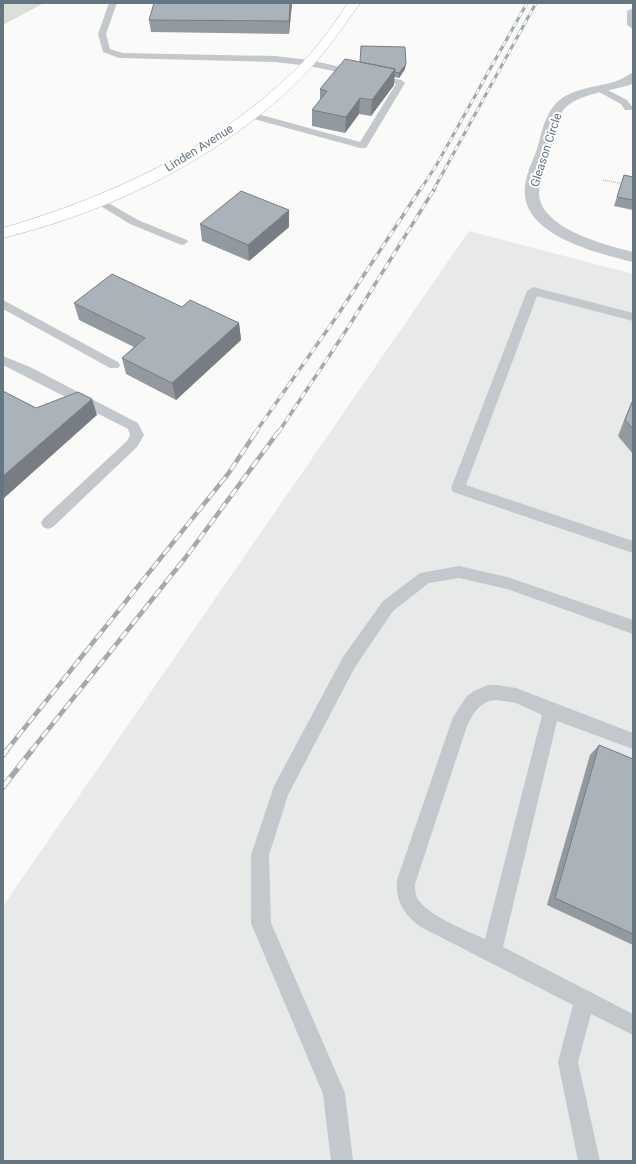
<svg xmlns="http://www.w3.org/2000/svg" width="636" height="1164" font-family="Roboto,sans-serif">
	<style>
		.built { fill: #e8e9e9 }
		.green { fill: #dadfd7 }
		.lines { fill: none; stroke-linecap: round; stroke-linejoin: round }
		.secondary-casing { stroke: #b3babf; stroke-width: 1 }
		.path { stroke: #bbbfc2; stroke-width: 1.5; stroke-dasharray: 1 1; stroke-linecap: butt }
		.lane { fill: #c3c8cc; fill-rule: evenodd }
		.street { fill: #c3c8cc; fill-rule: evenodd }
		.secondary { fill: #fff; fill-rule: evenodd }
		.rail-far3-casing { stroke: #a2aab0; stroke-width: 3 }
		.rail-far2-casing { stroke: #a2aab0; stroke-width: 3.5 }
		.rail-far1-casing { stroke: #a2aab0; stroke-width: 4.5 }
		.rail-casing { stroke: #a2aab0; stroke-width: 5.5 }
		.rail-far3 { stroke: #fff; stroke-width: 2; stroke-dasharray: 5.5; stroke-linecap: butt }
		.rail-far2 { stroke: #fff; stroke-width: 2.5; stroke-dasharray: 7; stroke-linecap: butt }
		.rail-far1 { stroke: #fff; stroke-width: 3; stroke-dasharray: 9; stroke-linecap: butt }
		.rail { stroke: #fff; stroke-width: 4; stroke-dasharray: 12; stroke-linecap: butt }
		.wall { fill: #929a9f }
		.shaded-wall { fill: #777d82 }
		.building { fill: #aab3b9; stroke: #777d82 }
		.labels { text-anchor: middle; stroke-width: 4; stroke-linejoin: round; paint-order: stroke }
		.far-street-label { font-size: 12px; fill: #657683; stroke: #fff }
	</style>
	<rect width="100%" height="100%" fill="#fafaf8"/>
	<path class="built" d="M469,231L633,274V1161H3V906Z"/>
	<path class="green" d="M3,3H44L3,25Z"/>
	<g class="lines">
		<defs>
			<path id="secondary" d="M348,3H360C339,33 318,63 291,88C212,162 108,212 3,238V228C98,200 187,161 264,98C284,81 304,63 320,42C330,30 339,16 348,3Z"/>
		</defs>
		<use href="#secondary" class="secondary-casing"/>
		<path class="path" d="M603,180L625,184"/>
		<path class="lane" d="M109,3H117L106,34L110,49L123,53L275,56L309,60L401,80L405,83L366,148H360L247,117L245,115L250,112L360,142L396,84L309,66L275,62L119,58L103,52L98,34Z
			M602,87L627,100L633,108L631,110H625L621,104L599,92V88Z
			M100,198L138,220L187,240L188,242L183,245L179,244L130,224L96,203L95,201Z
			M533,287L633,313V321L537,296L466,485L633,541V553L453,492L451,488L527,291Z
			M3,300L118,362L120,365L118,368H110L3,309Z
			M3,356L30,367L138,423L144,435L137,447L53,527L48,529L43,527L41,523L43,519L127,441L130,435L128,429L3,365Z
			M459,566L507,577L633,620V634L507,589L459,578L429,583L393,611L355,667L288,795L269,855L271,923L345,1093L353,1161H331L323,1094L251,923V855L274,786L343,657L383,601L420,573Z
			M488,685H497L516,688L633,733V749L557,721L503,947L633,1014V1035L591,1014L578,1062L600,1161H578L558,1062L573,1005L421,927C404,915 395,901 397,880L453,717L467,696L474,691ZM497,700L516,703L542,715L485,939C466,930 433,918 420,902C415,897 415,890 415,884L467,726C474,712 480,701 497,700Z"/>
		<path class="street" d="M633,8V29L627,25V11Z
			M633,73V83L630,85C610,91 582,93 566,107C555,117 554,139 550,153C546,166 539,180 539,194C541,229 606,245 633,252V262C600,254 529,237 525,196C523,181 531,165 536,152C541,137 543,120 553,107C567,87 599,88 619,80C624,78 628,74 633,73Z"/>
		<use href="#secondary" class="secondary"/>
		<defs>
			<path id="rail-far3" d="M421,189L437,164L527,3
				M434,189L536,3"/>
			<path id="rail-far2" d="M255,433L337,316L421,188
				M278,433L349,326L435,188"/>
			<path id="rail-far1" d="M6,751L228,474L256,432
				M31,751L186,557L278,432"/>
			<path id="rail" d="M3,755L7,750
				M3,787L32,750"/>
		</defs>
		<use href="#rail-far3" class="rail-far3-casing"/>
		<use href="#rail-far2" class="rail-far2-casing"/>
		<use href="#rail-far1" class="rail-far1-casing"/>
		<use href="#rail" class="rail-casing"/>
		<use href="#rail-far3" class="rail-far3"/>
		<use href="#rail-far2" class="rail-far2"/>
		<use href="#rail-far1" class="rail-far1"/>
		<use href="#rail" class="rail"/>
	</g>
	<path class="wall" d="M154,3H292L289,34L151,32L149,20Z
		M360,62L405,69L399,78L394,77V85L371,116L359,114L345,133L312,126V110L320,100V89Z
		M624,175L633,177V210L614,206Z
		M200,224L289,227L249,261L202,241Z
		M74,303L182,307L239,323L241,340L176,400L126,374L122,358L134,347L79,320Z
		M633,401V454L618,436L625,418L632,402Z
		M599,745L633,759V945L547,905L590,755Z"/>
	<path class="shaded-wall" d="M290,3H292L289,34V21Z
		M406,64L405,69L399,78V73Z
		M395,69L394,85L371,116L372,100Z
		M360,98L359,114L345,133L346,117Z
		M289,210V227L249,261L248,245Z
		M239,323L241,340L176,400L172,383Z
		M92,399L97,415L3,499V476Z"/>
	<path class="building" d="M154,3H290L289,21L149,20Z
		M361,46L405,47L406,64L399,73L395,72V69L360,62Z
		M345,59L395,69L372,100L360,98L346,117L312,110L327,91L320,89Z
		M624,175L633,177V200L617,197Z
		M241,191L289,210L248,245L200,224Z
		M112,274L182,307L190,300L239,323L172,383L122,358L145,338L74,303Z
		M3,391L36,408L78,392L92,399L3,476Z
		M633,401V429L625,420L632,402Z
		M599,745L633,759V934L555,898Z"/>
	<g class="labels">
		<g class="far-street-label">
			<text transform="translate(199 148) rotate(-32)" y="4">Linden Avenue</text>
			<text transform="translate(546 150) rotate(-72)" y="4">Gleason Circle</text>
		</g>
	</g>
	<rect width="636" height="1164" fill="none" stroke="#657683" stroke-width="8"/>
</svg>
